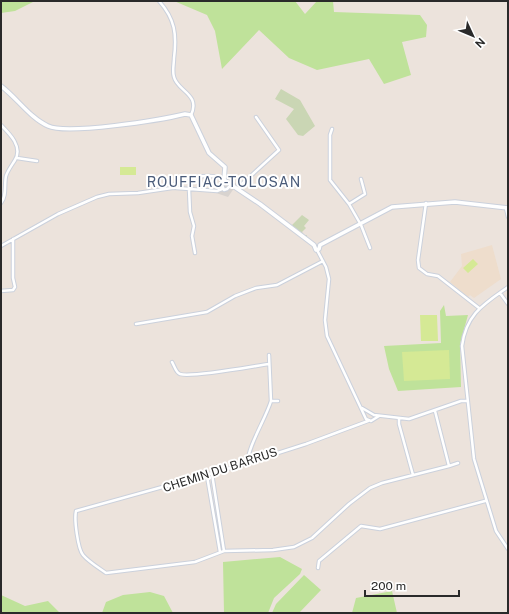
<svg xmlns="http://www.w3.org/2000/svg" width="509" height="614" font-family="'Public Sans',sans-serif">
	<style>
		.education { fill: #edc }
		.green { fill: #bfe29a }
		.cemetery { fill: #cad6b4 }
		.pitch { fill: #d5e995 }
		.plaza { fill: #d8d3cf }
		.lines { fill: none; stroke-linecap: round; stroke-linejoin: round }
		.street-casing { stroke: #cbd1dc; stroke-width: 4.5 }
		.secondary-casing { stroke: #cbd1dc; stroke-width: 5.5 }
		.street { stroke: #fff; stroke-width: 2.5 }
		.secondary { stroke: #fff; stroke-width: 3.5 }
		.labels { text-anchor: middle; stroke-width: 4; stroke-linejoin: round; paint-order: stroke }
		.street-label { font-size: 12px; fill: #2a2a2a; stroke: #fff }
		.quarter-label { font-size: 14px; letter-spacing: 1px; fill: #4b5c7a; stroke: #fff }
	</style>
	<rect width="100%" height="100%" fill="#ece3dc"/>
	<path class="education" d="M492,245L501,279L474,298L470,295L468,297L450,282L462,266L461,254Z"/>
	<path class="green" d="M1,1H35L15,11L1,13Z
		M174,1H295L305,14L317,1H333L334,12L420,15L427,25L426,37L402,42L411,75L384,84L369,59L317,70L289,58L259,30L222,69L215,31L207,15Z
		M444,305L446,316L468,315L460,344L461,387L398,391L389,369L384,346L441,343L440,311Z
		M280,557L302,569L300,574L274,598L268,613H224L223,562Z
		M304,575L321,590L299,613H272L276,604Z
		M392,591L397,613H352L356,598Z
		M150,592L164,596L173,613H102L106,602L123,595Z
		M1,595L25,606L48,601L60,613H1Z"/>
	<path class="cemetery" d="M281,89L300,100L315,126L303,136L298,135L286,119L294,109L275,99Z
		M302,215L309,220L304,226L306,228L302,232L304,235H307L306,237L292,225Z"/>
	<path class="pitch" d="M120,167H136V175H120Z
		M473,259L478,264L468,273L463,268Z
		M420,315H437L438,341H421Z
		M449,350L450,379L404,381L402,352Z"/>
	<path class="plaza" d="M221,176H225L237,184L228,197L216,193Z"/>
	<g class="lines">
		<defs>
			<path id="street" d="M159,1C175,19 177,34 174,58C174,64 172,71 174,77C177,91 201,94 191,115
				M1,125C10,134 23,147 15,160C12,165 8,170 6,176C4,185 7,196 1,203
				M332,129L330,135V180L349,204L361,225L370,248
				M17,158L37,161
				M172 186a2 2 0 1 1 4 0a2 2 0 1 1-4 0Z
				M176,184L181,179L185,178C197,177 215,173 224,180L222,185L224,190L227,189L231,185
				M176,188L217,191L222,189
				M189,189L190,212L194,226L192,236L195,253
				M239,189L243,183L279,150L256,117
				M426,203L418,260L419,268L427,274L438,276L479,308
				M349,204L365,194L361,179
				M506,208L508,217
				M1,246L58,214L97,197L109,194L138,193L172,188
				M317,250L326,267L329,279L325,320L327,336L366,419L371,421L379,416
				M508,287C484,304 466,314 462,346L474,459L496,531L508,549
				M1,291L13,290L15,287L13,278V239
				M500,293L508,304
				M136,324L207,312L235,296L256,288L277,285L323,261
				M269,355L271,401H278
				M172,362C174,365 176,373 180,374C191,378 254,366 269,364
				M362,408L374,415L409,419L461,401H467
				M399,418V424L413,475
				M368,421L306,444L231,468L76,511C74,520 78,549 83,555C89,562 99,568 106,573L195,562L224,551L273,550L294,547L312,538L349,504L370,488L382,483L449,466L435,411
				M248,462C247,448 266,418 271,401
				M449,466L458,463
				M212,474L224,551
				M207,476L220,552
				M318,568L319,561L361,526L380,529L485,501"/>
			<path id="secondary" d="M1,86C17,98 30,118 48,126C67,135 161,120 185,114L191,115L209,153L225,167L224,180L260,204L314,245
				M314,245L316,250L319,249L320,245
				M320,245L392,207L455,202L508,208"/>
		</defs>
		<use href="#street" class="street-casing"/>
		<use href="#secondary" class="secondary-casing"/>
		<use href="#street" class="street"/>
		<use href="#secondary" class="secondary"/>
	</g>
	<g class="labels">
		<g class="street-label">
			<text transform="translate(220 470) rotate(-18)" y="4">CHEMIN DU BARRUS</text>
		</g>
		<g class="quarter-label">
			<text x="224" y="187">ROUFFIAC-TOLOSAN</text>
		</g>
	</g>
	<rect width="509" height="614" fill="none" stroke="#2a2a2a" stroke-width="4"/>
	<g transform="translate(473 36) rotate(134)" stroke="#ffffff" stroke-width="3" paint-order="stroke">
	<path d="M0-3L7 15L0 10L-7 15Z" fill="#2a2a2a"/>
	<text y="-6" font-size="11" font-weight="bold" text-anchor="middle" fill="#2a2a2a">N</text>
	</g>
	<path d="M365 590v6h94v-6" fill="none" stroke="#2a2a2a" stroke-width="2"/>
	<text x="371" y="590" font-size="12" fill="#2a2a2a" stroke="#ffffff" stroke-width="3" paint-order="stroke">200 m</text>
</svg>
